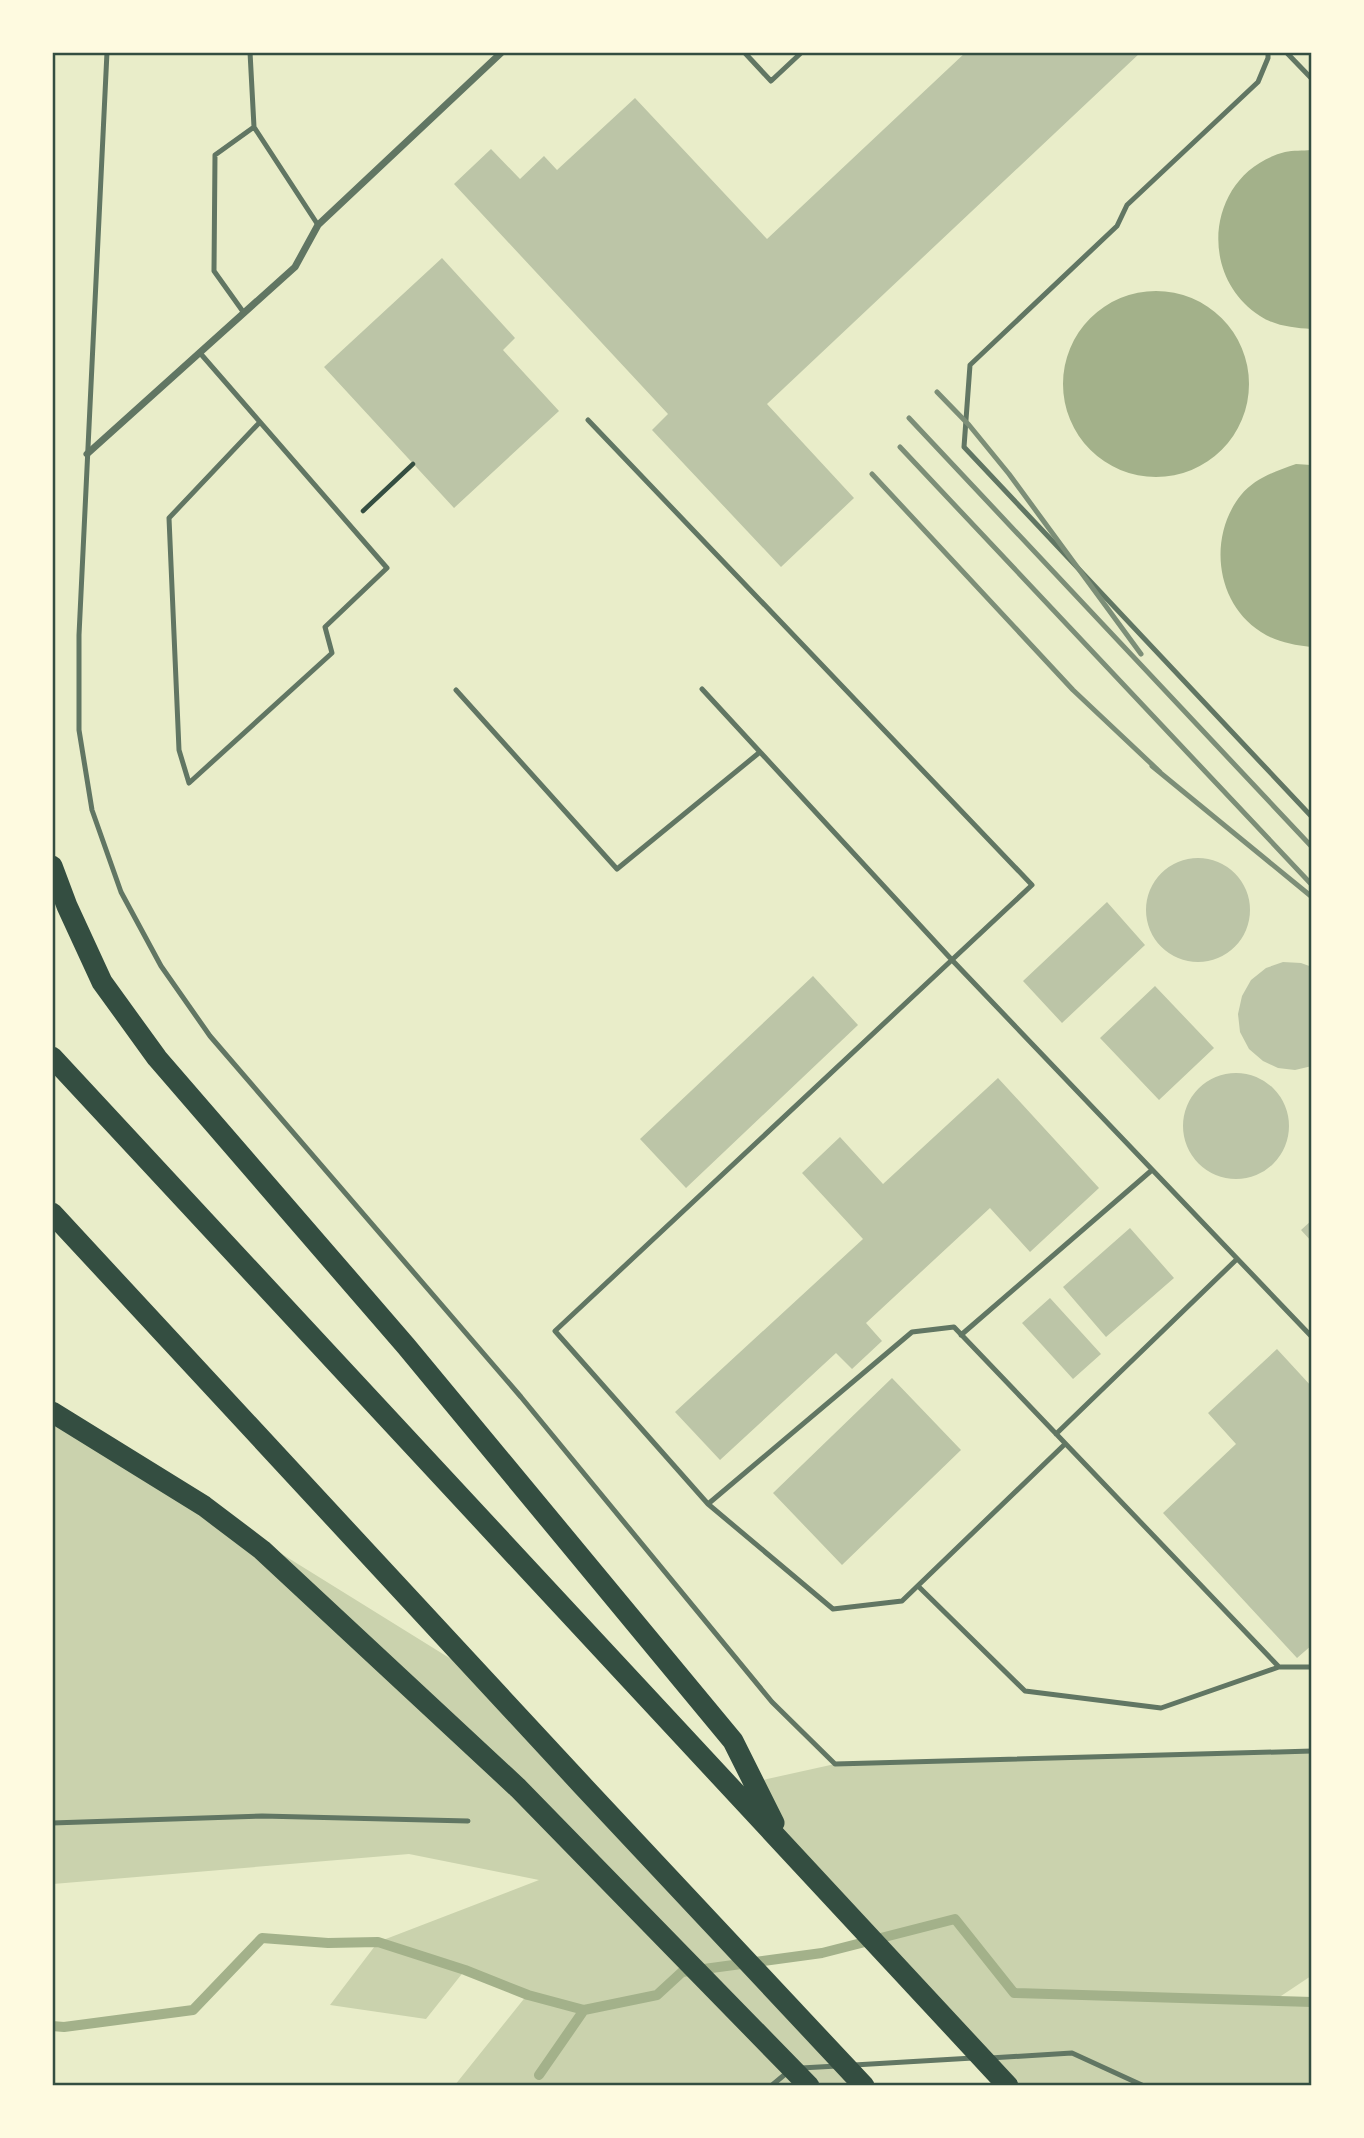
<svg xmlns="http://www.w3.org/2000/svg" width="1364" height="2138" font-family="Bitter,serif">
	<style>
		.green { fill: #cad2ad }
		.water { fill: #a3b18a }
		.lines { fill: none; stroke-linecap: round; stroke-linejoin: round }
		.stream { stroke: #a3b18a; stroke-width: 10 }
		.building { fill: #bcc5a7 }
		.path { stroke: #344e41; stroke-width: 4.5 }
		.service { stroke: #617663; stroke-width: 5 }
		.minor { stroke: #617663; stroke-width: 7 }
		.motorway { stroke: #344e41; stroke-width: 21 }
		.rail { stroke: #7c8e77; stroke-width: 5 }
		.neatline { fill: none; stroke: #344e41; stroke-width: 2.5 }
	</style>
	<rect width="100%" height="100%" fill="#e9edc9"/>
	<path class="green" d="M53,1412L472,1672L864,2085H455L527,1995L465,1970L426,2019L330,2005L378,1942L539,1880L409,1854L53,1884Z
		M1311,1751V1976L1275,2000L1311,2002V2085H1008L731,1787L835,1764Z"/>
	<path class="water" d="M1311,150V329C1294,328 1275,326 1260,316C1195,274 1208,172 1285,152C1293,150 1303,151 1311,150Z
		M1063 384a93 93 0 1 1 186 0a93 93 0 1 1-186 0Z
		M1296,464L1311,465V647C1293,645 1276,642 1261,632C1215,603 1208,536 1241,495C1255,478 1276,471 1296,464Z"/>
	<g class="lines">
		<path class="stream" d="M52,2026L64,2027L193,2010L262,1938L328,1943L378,1942L465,1970L528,1995L584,2010L657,1995L682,1972L822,1953L955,1919L1014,1993L1312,2002
			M539,2075L584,2010"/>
	</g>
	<path class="building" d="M966,52H1141L767,404L854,498L781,567L652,430L668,414L454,184L491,149L520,179L544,156L557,170L635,98L767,239Z
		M442,258L515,338L503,350L559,411L454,508L324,367Z
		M1146 910a52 52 0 1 1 104 0a52 52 0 1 1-104 0Z
		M1107,902L1145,945L1062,1023L1023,981Z
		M1283,962L1301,963L1312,967V1066L1295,1070L1278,1068L1263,1061L1249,1049L1240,1032L1238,1014L1242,996L1251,980L1266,968Z
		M813,976L858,1025L686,1188L640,1139Z
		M1155,986L1214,1048L1159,1100L1100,1038Z
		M1183 1126a53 53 0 1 1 106 0a53 53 0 1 1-106 0Z
		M998,1078L1099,1188L1030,1252L990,1208L866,1323L882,1341L852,1369L836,1353L720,1460L675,1412L863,1239L802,1173L840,1137L883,1184Z
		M1312,1220V1242L1301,1230Z
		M1130,1228L1174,1278L1106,1337L1063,1287Z
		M1050,1298L1101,1354L1073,1379L1022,1323Z
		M1277,1349L1312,1387V1645L1297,1658L1163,1513L1236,1444L1208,1413Z
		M892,1378L961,1450L842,1565L773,1493Z"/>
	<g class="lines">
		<path class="path" d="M363,511L413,464"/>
		<path class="service" d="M107,52L79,635V730L92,810L121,892L161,966L210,1036L521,1397L772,1702L835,1764L1312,1751
			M250,52L254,127L318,225
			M744,52L771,81L802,52
			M1268,52V58L1258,82L1127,205L1117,226L970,365L964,447L1312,817
			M1286,52L1312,79
			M244,313L214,271L215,155L254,127
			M200,353L387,568L325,627L332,653L189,783L179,750L169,518L260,422
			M588,420L1032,885L555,1331L708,1504L912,1332L954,1327L1279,1667H1312
			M702,689L952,960L1312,1337
			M456,690L617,869L760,752
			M961,1335L1152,1170
			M1056,1434L1237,1259
			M708,1504L833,1609L902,1601L1065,1444
			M918,1586L1025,1691L1161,1708L1279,1667
			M52,1823L262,1816L468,1821
			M990,2058L1072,2053L1144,2086
			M854,2065L973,2058
			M801,2068L837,2066
			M771,2086L789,2071"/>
		<path class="minor" d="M87,454L295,267L318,225L502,52"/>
		<path class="motorway" d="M52,866L67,906L102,982L157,1058L406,1346L733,1741L774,1823
			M52,1057L1008,2086
			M52,1213L582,1785L864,2086
			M52,1412L204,1506L262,1550L518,1788L809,2086"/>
		<path class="rail" d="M937,392L969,425L1009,474L1141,654
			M909,418L1312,847
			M900,447L1312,885
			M872,474L1073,690L1160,772
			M1152,766L1312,897"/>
	</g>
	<rect width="1364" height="2138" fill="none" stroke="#fefae0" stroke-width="108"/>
	<rect x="54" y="54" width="1256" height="2030" class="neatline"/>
</svg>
